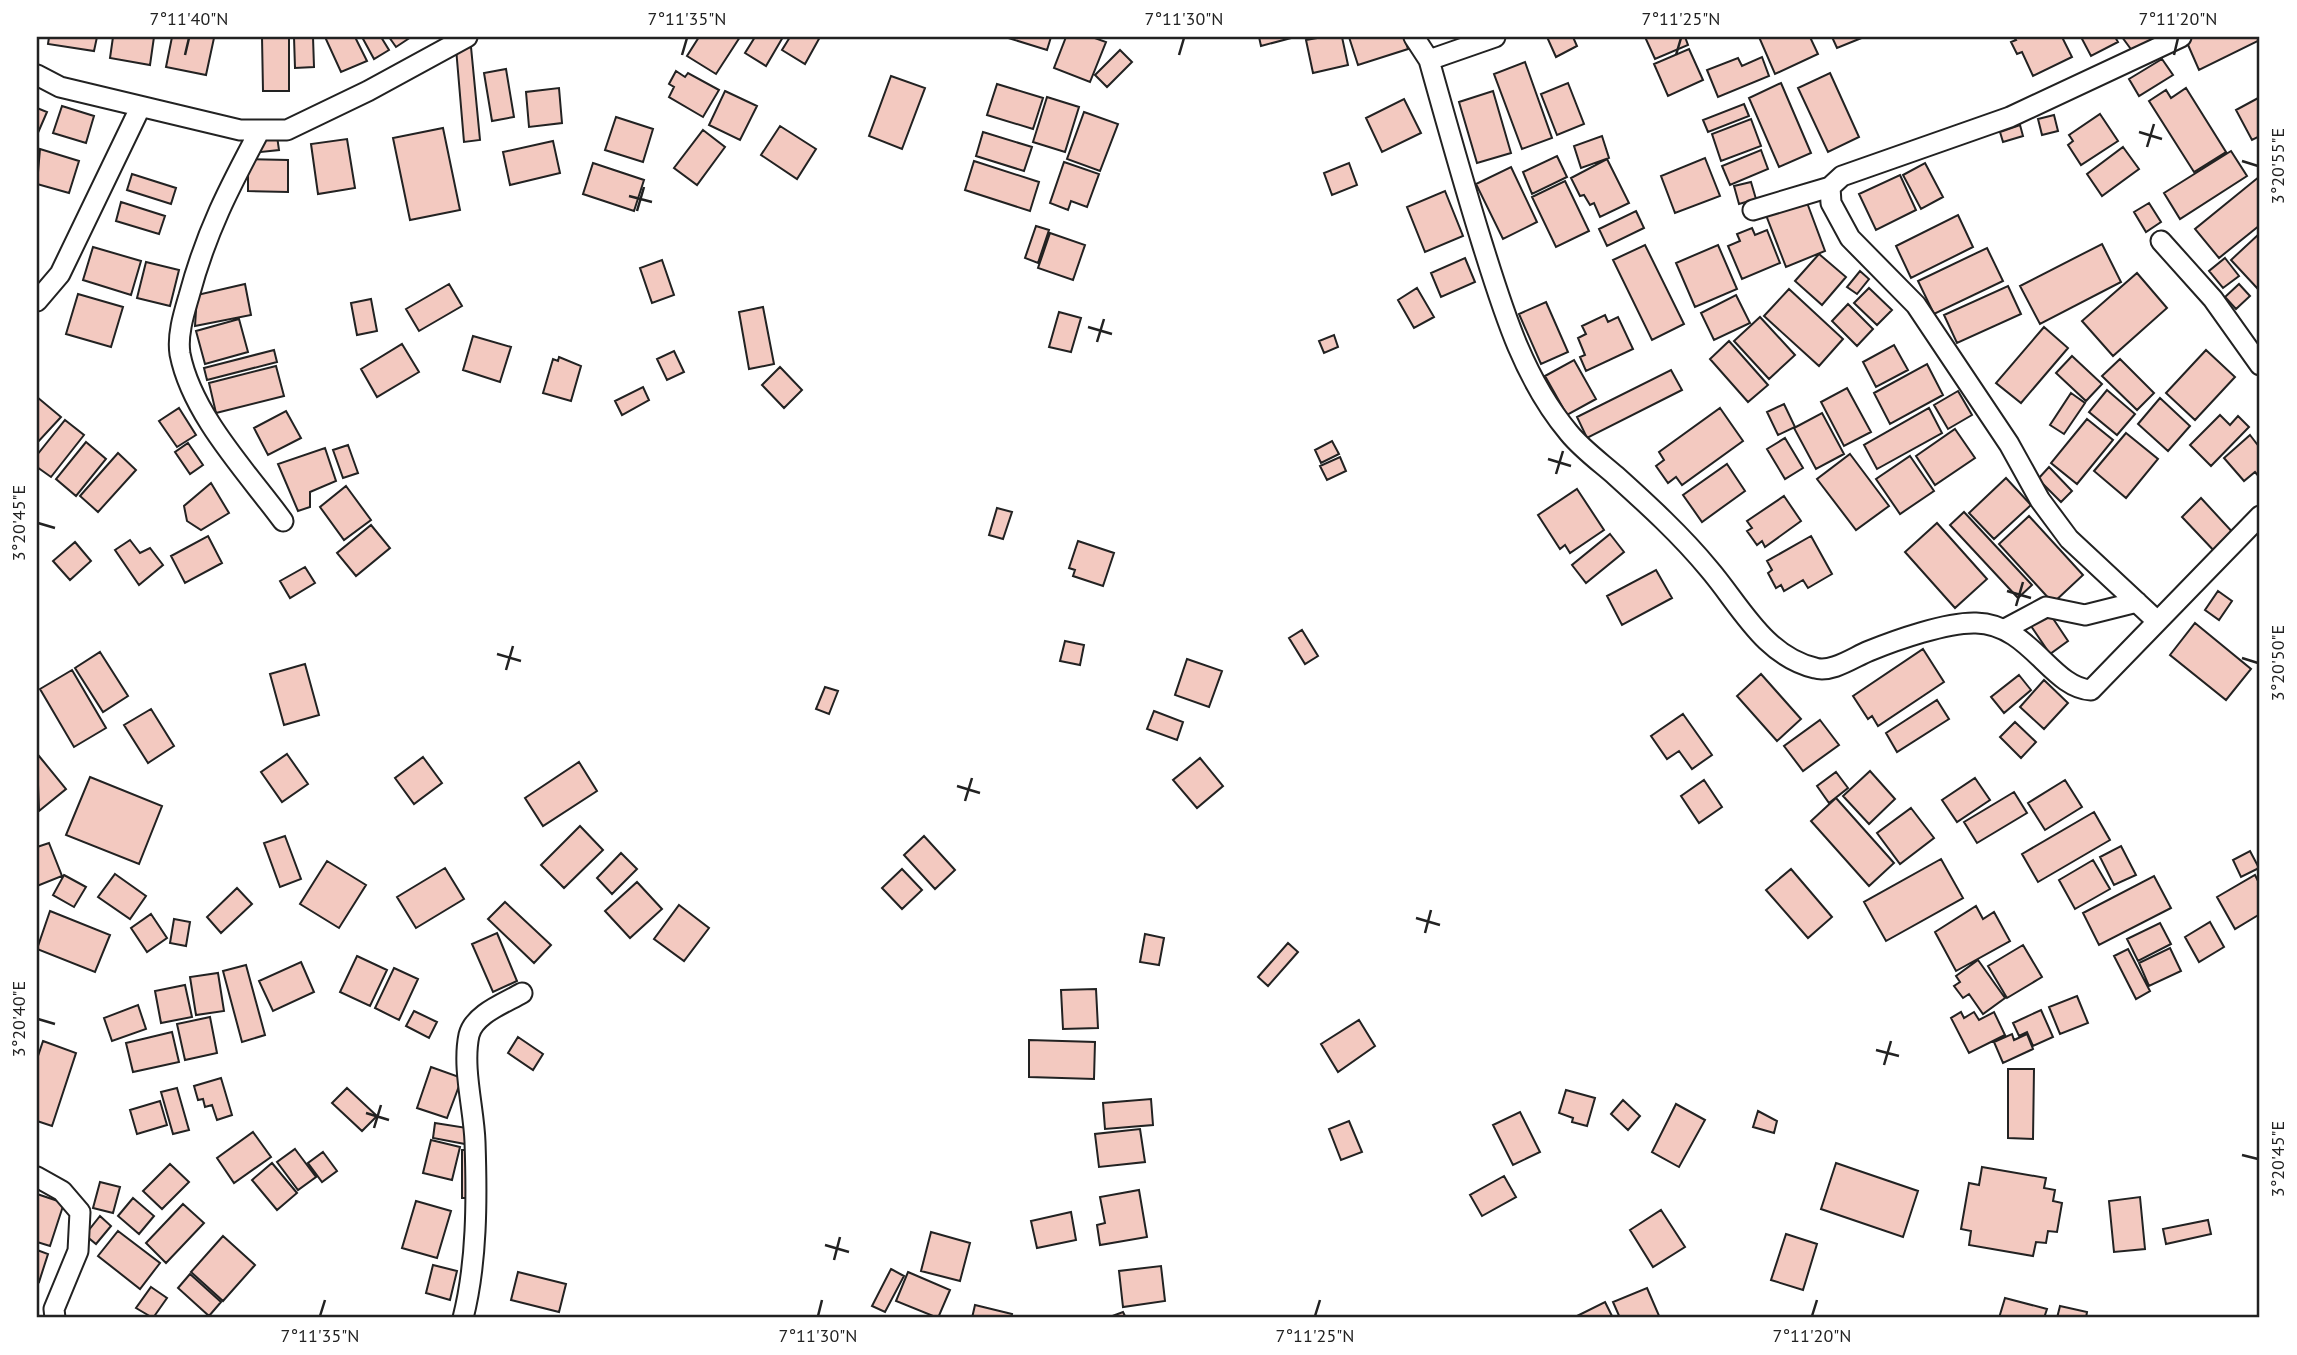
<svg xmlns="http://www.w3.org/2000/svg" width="2297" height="1355" font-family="'PT Sans',sans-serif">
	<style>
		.building { fill: #f3c9c0; stroke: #222; stroke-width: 2 }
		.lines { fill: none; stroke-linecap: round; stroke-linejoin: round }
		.minor-casing { stroke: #222; stroke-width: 23 }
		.minor { stroke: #fff; stroke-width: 19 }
		.ticks { fill: none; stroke: #222; stroke-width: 2.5 }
		.neatline { fill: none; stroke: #222; stroke-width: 2.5 }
		.ticks-label { font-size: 18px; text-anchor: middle; fill: #222 }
	</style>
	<rect width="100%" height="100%" fill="#fff"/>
	<path class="building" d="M49,37H97L94,51L48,44Z
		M113,37H154L150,65L110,58Z
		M172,37L214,38L206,75L166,67Z
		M262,37H289V91H263Z
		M294,37H313L314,67L295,68Z
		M325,37H355L367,61L341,72Z
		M362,37H381L389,50L374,59Z
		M389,37H411L396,47Z
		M699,37H740L716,74L687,56Z
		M755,37H783L766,66L745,53Z
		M790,37H820L805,64L782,50Z
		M1005,37H1051L1047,50Z
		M1066,37H1092L1106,42L1090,82L1054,68Z
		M1259,37H1295L1261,46Z
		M1323,37H1342L1348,65L1313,73L1306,40Z
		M1349,37H1404L1408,49L1358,65Z
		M1547,37H1573L1577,46L1556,57Z
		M1645,37H1685L1688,45L1655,59Z
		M1759,37H1810L1818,54L1775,74Z
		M1832,37H1864L1837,48Z
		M2014,37H2062L2072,57L2033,76L2022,52L2017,54L2011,42L2016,40Z
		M2081,37H2115L2118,42L2091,56Z
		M2122,37H2155L2133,52Z
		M2188,37H2260V40L2199,70L2185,38Z
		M471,47L480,140L464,142L456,48Z
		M1689,49L1703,80L1668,96L1654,64Z
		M1120,50L1132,62L1107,87L1095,75Z
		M1762,57L1769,76L1718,97L1707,70L1738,58L1742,66Z
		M2162,59L2173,75L2139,96L2129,79Z
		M1525,62L1552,138L1522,149L1494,74Z
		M506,69L514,117L492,121L484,73Z
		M676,71L685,77L688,73L719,90L703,117L669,97L674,87L669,84Z
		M1830,73L1859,137L1828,152L1798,88Z
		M891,76L925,88L902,149L869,136Z
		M1568,83L1584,124L1557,135L1541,94Z
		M1781,83L1811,153L1779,167L1749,98Z
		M997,84L1043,98L1033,129L987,115Z
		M559,88L562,123L529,127L526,92Z
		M2186,88L2226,152L2194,172L2149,101L2166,90L2171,98Z
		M725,91L757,106L740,140L709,125Z
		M1493,91L1511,153L1477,163L1459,102Z
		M1047,97L1079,107L1065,152L1033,142Z
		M2260,97V136L2252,140L2236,110Z
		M1404,99L1421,133L1382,152L1366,118Z
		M1744,104L1749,116L1708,132L1703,120Z
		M62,106L94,116L86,143L53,133Z
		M37,108L47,112L37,135Z
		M1084,112L1118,124L1100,171L1067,159Z
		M2100,114L2118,141L2081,165L2068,145L2073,141L2069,135Z
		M2054,115L2058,131L2042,135L2038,119Z
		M616,117L653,129L643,162L605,150Z
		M1751,119L1761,146L1721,161L1712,134Z
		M2020,125L2023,136L2003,142L2000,132Z
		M780,126L816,149L797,179L761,155Z
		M443,128L460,210L410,220L393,138Z
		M703,130L725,147L697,185L674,168Z
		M983,132L1032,147L1024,171L976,156Z
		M277,136L279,150L261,152L259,138Z
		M1602,136L1609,158L1581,168L1574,146Z
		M347,139L355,188L318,194L311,144Z
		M553,141L560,173L510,185L503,152Z
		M2123,147L2139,169L2102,196L2087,174Z
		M40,149L79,161L69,193L37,184Z
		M1761,150L1768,169L1730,185L1722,166Z
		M2231,151L2247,176L2180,219L2164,193Z
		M1557,156L1567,177L1532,194L1523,172Z
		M1705,158L1720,196L1675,213L1661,176Z
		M248,159L288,160V192L248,191Z
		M1607,159L1629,203L1600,217L1594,203L1590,205L1584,195L1580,196L1571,178Z
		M974,161L1039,182L1030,211L965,190Z
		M1064,162L1099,174L1087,207L1071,201L1068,210L1050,203Z
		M593,163L644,180L634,211L583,194Z
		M1349,163L1357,185L1332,195L1324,173Z
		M1925,163L1943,197L1921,209L1903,175Z
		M1511,167L1537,222L1503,239L1476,184Z
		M132,174L176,188L171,204L127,190Z
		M1900,175L1916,210L1876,230L1859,194Z
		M2260,176V225L2219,258L2195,229Z
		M1565,181L1589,231L1556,247L1532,197Z
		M1751,182L1756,199L1739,204L1734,186Z
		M1445,191L1463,236L1425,252L1407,207Z
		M1806,200L1825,251L1786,267L1766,215Z
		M121,202L165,216L159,234L116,221Z
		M2149,203L2161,222L2146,232L2134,212Z
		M1636,211L1644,228L1607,246L1599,229Z
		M1958,215L1973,247L1911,278L1896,246Z
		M1036,226L1049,230L1038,263L1025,258Z
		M1752,228L1755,235L1767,230L1780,263L1742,279L1728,246L1740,241L1737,234Z
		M1050,233L1085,245L1073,280L1038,268Z
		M2260,233V285L2257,288L2231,260Z
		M2102,244L2121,282L2040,324L2020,286Z
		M1645,245L1684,324L1652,340L1613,260Z
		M1718,245L1737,289L1695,307L1676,263Z
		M93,247L141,261L131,295L83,280Z
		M1987,248L2003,281L1934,314L1918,281Z
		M1819,254L1846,277L1822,305L1795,281Z
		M1465,258L1475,282L1441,297L1431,273Z
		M2225,258L2239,276L2223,288L2209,271Z
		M662,260L674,295L652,303L640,268Z
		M146,262L179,270L170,306L137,298Z
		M1860,271L1869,279L1857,294L1847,287Z
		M2137,273L2167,308L2113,356L2082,321Z
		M245,284L251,315L195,326L197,295Z
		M449,284L462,306L419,331L406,309Z
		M2239,284L2250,296L2236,309L2225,297Z
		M2008,286L2021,314L1957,343L1944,315Z
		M1417,288L1434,317L1414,328L1398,300Z
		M1869,288L1892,310L1877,325L1854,303Z
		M1789,289L1843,339L1819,366L1764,316Z
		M78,294L123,307L111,347L66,334Z
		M1736,295L1750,323L1714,340L1701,313Z
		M371,299L377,331L357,335L351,303Z
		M1546,302L1568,352L1541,364L1519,314Z
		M1848,304L1873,329L1857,346L1832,321Z
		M763,307L774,364L749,369L739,312Z
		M1059,312L1081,318L1071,352L1049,347Z
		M1605,315L1608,322L1618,317L1633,349L1586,371L1580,357L1585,355L1578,338L1586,334L1582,326Z
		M1760,317L1795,355L1769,379L1734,341Z
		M239,319L248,352L205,364L196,331Z
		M2044,327L2068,348L2021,403L1996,383Z
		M1334,335L1338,347L1324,353L1319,341Z
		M473,336L511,347L500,382L463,370Z
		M1729,341L1768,385L1748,402L1710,359Z
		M402,344L419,372L377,397L361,369Z
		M1894,345L1908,370L1876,387L1863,362Z
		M274,350L277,362L207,380L204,368Z
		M2206,350L2235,377L2195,420L2166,393Z
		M674,351L684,372L667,380L657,359Z
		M2072,356L2102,384L2086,401L2056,373Z
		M559,357L581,366L571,401L543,393L553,359L558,361Z
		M2120,359L2154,393L2137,410L2102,376Z
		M1574,360L1596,399L1567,415L1545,376Z
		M1927,364L1943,395L1890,424L1874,393Z
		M276,366L284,396L216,413L209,383Z
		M780,367L802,390L784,408L762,385Z
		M1671,370L1682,390L1587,438L1577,417Z
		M643,387L649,400L622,415L615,401Z
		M1847,388L1871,432L1844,446L1821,402Z
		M2107,390L2135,414L2117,435L2089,412Z
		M1958,391L1972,415L1948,429L1934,405Z
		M2071,393L2085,403L2064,434L2050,425Z
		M37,397L61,417L37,443Z
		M2160,398L2190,426L2168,451L2138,424Z
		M1784,404L1795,427L1778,435L1767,412Z
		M179,408L196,435L177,447L159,421Z
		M1720,408L1743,441L1682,485L1676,477L1668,483L1656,466L1664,460L1659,452Z
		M1929,408L1942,433L1877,469L1864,445Z
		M286,411L301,438L268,455L254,428Z
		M1822,413L1844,454L1816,469L1794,428Z
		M2220,415L2230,425L2238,416L2249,427L2211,466L2190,445Z
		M2087,419L2113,440L2077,484L2051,463Z
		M65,420L84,435L51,477L37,467V455Z
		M1955,429L1975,458L1935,485L1916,456Z
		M2126,433L2158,459L2126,498L2094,471Z
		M2250,435L2260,448V478L2255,472L2244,481L2224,458Z
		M1785,438L1803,468L1785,479L1767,449Z
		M1332,441L1339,454L1321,463L1315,450Z
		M86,442L106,459L76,496L56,479Z
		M188,443L203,465L190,474L175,452Z
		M348,445L358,473L343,478L333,450Z
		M325,448L336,481L310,492V507L298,511L278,464Z
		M118,453L136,470L98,512L80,496Z
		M1850,454L1889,506L1856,530L1817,479Z
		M1910,456L1934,491L1900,514L1876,479Z
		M1340,457L1346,471L1327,480L1320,466Z
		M1727,464L1745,491L1702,522L1683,495Z
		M2049,467L2072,491L2061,502L2038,479Z
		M2006,478L2031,505L1994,539L1969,513Z
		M211,483L229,513L201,530L187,521L184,506Z
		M346,486L371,520L344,540L320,507Z
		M1577,489L1604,530L1570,553L1565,545L1560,549L1538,515Z
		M1784,496L1801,521L1765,547L1762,541L1757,545L1747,531L1752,528L1747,521Z
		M2201,498L2236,536L2217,554L2182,517Z
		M997,508L1012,512L1003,539L989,535Z
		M1964,512L2032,585L2018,598L1950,525Z
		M2029,516L2083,575L2053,603L1999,544Z
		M1937,523L1987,579L1955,608L1905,552Z
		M371,525L390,548L356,576L337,553Z
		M1610,534L1624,552L1586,583L1572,565Z
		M208,536L222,563L185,583L171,556Z
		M1811,536L1832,574L1808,588L1803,580L1784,591L1781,585L1776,588L1768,573L1772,570L1767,561Z
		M130,540L140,553L150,548L163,565L139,585L115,550Z
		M1078,541L1114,553L1103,586L1073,576L1075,570L1069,568Z
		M75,542L91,561L70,580L53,561Z
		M305,567L315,583L290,598L280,581Z
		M1656,570L1672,598L1622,625L1607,596Z
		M2218,591L2232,601L2219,620L2205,610Z
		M2048,611L2068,641L2050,654L2029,623Z
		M2195,623L2251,669L2226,700L2170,655Z
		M1302,630L1318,656L1305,664L1289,638Z
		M1065,641L1084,645L1080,665L1060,661Z
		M1923,649L1944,682L1878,726L1872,716L1868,719L1853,696Z
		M100,652L128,696L103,712L75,668Z
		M1187,659L1222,671L1209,707L1175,695Z
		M305,664L319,715L284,725L270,674Z
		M72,670L106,728L74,747L40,689Z
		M1761,674L1801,719L1777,741L1737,696Z
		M2019,675L2031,690L2004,713L1991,697Z
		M2044,680L2068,703L2044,729L2020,707Z
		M825,687L838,691L829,714L816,709Z
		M1937,700L1949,719L1897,752L1886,733Z
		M151,709L174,746L148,763L124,725Z
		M1154,711L1183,722L1177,740L1147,729Z
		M1683,714L1712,755L1692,769L1679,751L1667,759L1651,736Z
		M1820,720L1839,745L1803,771L1784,746Z
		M2015,722L2036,742L2021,758L2000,737Z
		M287,754L308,784L282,802L261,772Z
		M39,756L66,789L39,811L37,758Z
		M423,757L442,783L414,804L395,778Z
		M1200,758L1223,786L1197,808L1173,780Z
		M579,762L597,791L543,826L525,798Z
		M1870,771L1895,799L1869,824L1843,796Z
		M1836,772L1848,788L1829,803L1817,786Z
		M90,777L162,806L139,864L66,835Z
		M1975,778L1990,800L1957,822L1942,800Z
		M1704,780L1722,807L1699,823L1681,796Z
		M2065,780L2082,807L2045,830L2028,803Z
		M2014,792L2027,813L1977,843L1964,822Z
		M1836,798L1894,863L1869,886L1811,821Z
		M1911,808L1934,838L1900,864L1877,833Z
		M2094,812L2110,840L2038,882L2022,854Z
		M580,826L603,850L564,888L541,865Z
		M285,836L301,879L280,887L264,843Z
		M924,836L955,870L935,889L904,855Z
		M49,843L62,876L37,886V847Z
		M2121,846L2136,875L2114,885L2100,857Z
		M2250,851L2259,868L2241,877L2233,860Z
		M621,853L637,869L612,894L597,878Z
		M1941,859L1963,898L1886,941L1864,902Z
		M2093,860L2110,889L2075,909L2059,880Z
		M327,861L366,885L339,928L300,904Z
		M445,868L464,899L416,928L397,897Z
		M902,869L922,890L902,909L882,888Z
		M1791,869L1832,917L1808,938L1766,890Z
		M115,874L146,896L130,919L98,897Z
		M64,875L86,887L74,907L53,895Z
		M2255,875L2260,885V914L2235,929L2217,897Z
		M2154,876L2171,908L2099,945L2083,913Z
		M637,882L662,909L630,938L605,911Z
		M237,888L252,904L221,933L207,917Z
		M505,902L551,945L534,963L488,919Z
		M679,905L709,928L684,961L654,939Z
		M1976,906L1983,919L1994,912L2010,941L1956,971L1935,932Z
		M50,911L110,935L95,972L37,949Z
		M151,914L167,938L147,952L131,928Z
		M174,919L190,922L186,946L170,943Z
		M2210,922L2224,947L2199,962L2185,937Z
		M2160,923L2171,944L2138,961L2127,939Z
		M497,933L517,981L493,992L472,944Z
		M1145,934L1164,938L1159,965L1140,962Z
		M1288,943L1298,952L1268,986L1258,977Z
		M2023,945L2042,977L2007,998L1988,966Z
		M2170,948L2181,971L2149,986L2139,963Z
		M2128,949L2150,991L2136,999L2114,956Z
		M357,956L387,970L370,1006L340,992Z
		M1978,960L2005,998L1983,1014L1969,994L1963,998L1954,986L1960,982L1956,976Z
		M301,962L314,992L273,1011L259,981Z
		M246,965L265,1035L242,1042L223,971Z
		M394,968L418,979L399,1020L375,1008Z
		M218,973L224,1011L196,1015L190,977Z
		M185,985L192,1017L161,1023L155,991Z
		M1096,989L1098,1028L1063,1029L1061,990Z
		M2077,996L2088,1023L2060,1034L2049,1007Z
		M138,1005L146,1029L112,1041L104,1018Z
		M2041,1010L2053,1037L2033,1046L2027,1032L2019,1036L2013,1023Z
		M414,1011L437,1022L429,1038L406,1026Z
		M1961,1012L1964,1018L1974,1012L1979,1020L1994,1012L2005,1035L1969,1053L1951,1018Z
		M210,1017L217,1053L185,1060L177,1024Z
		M1359,1020L1375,1046L1338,1072L1321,1044Z
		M172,1032L179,1062L133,1072L126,1043Z
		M2012,1034L2014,1040L2027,1034L2033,1049L2003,1063L1994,1042Z
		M518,1037L543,1054L533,1070L508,1053Z
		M1029,1040L1095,1042L1094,1079L1029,1077Z
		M43,1041L76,1053L52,1126L37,1121V1059Z
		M431,1067L462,1078L447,1118L417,1108Z
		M2008,1069H2034L2033,1139L2008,1138Z
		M221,1078L232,1115L217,1120L212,1105L205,1107L203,1099L198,1100L194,1086Z
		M177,1088L189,1130L173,1134L161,1092Z
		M347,1088L377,1116L362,1131L332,1103Z
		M1566,1090L1595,1098L1587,1126L1572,1122L1573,1118L1559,1113Z
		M1151,1099L1153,1125L1105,1129L1103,1103Z
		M1623,1100L1640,1116L1628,1130L1611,1114Z
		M160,1101L167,1125L137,1134L130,1110Z
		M1676,1104L1705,1120L1679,1167L1652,1152Z
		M1758,1111L1777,1121L1774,1133L1753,1127Z
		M1520,1112L1540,1152L1513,1165L1493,1125Z
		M1349,1121L1362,1152L1341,1160L1329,1129Z
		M435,1123L467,1128L465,1144L433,1138Z
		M1140,1129L1145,1162L1099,1167L1095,1134Z
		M253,1132L271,1157L234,1183L217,1158Z
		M431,1140L460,1147L452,1180L423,1173Z
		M295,1149L316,1177L298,1190L277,1162Z
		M462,1150H471V1198H462Z
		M323,1152L337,1171L322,1182L308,1163Z
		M272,1163L297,1193L277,1210L252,1180Z
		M1836,1163L1918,1191L1903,1237L1821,1209Z
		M170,1164L189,1182L162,1209L143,1191Z
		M1982,1167L2046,1178L2044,1188L2055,1190L2053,1201L2062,1203L2057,1232L2048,1231L2046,1243L2036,1242L2033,1256L1969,1245L1971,1231L1961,1229L1969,1183L1979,1185Z
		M1504,1176L1516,1197L1482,1216L1470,1195Z
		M100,1182L120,1187L113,1213L93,1208Z
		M1139,1190L1147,1237L1100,1245L1097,1225L1105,1223L1100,1197Z
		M37,1194L64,1203L50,1246L37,1242Z
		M2140,1197L2145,1249L2114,1252L2109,1201Z
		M133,1198L154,1216L139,1234L118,1216Z
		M416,1201L451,1211L437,1258L402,1248Z
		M183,1204L204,1223L166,1263L146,1243Z
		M1661,1210L1685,1247L1653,1267L1630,1230Z
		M1071,1212L1076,1240L1037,1248L1031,1221Z
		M100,1216L111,1226L96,1244L85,1235Z
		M2208,1220L2211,1234L2166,1244L2163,1229Z
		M118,1231L160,1263L140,1289L98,1256Z
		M931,1232L970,1243L960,1281L921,1271Z
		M1786,1234L1817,1244L1803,1290L1771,1280Z
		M223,1236L255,1265L223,1301L191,1272Z
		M37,1250L48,1254L39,1282L37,1281Z
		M433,1265L457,1271L450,1300L426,1293Z
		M1161,1266L1165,1301L1123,1307L1119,1271Z
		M891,1269L904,1276L885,1312L872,1306Z
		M518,1272L566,1284L559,1312L511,1300Z
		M908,1272L950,1290L938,1318L896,1301Z
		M190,1274L221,1302L209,1316L178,1288Z
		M151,1287L167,1298L153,1318L136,1308Z
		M1647,1288L1660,1318H1620L1613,1302Z
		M2005,1298L2047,1309L2044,1318H1999Z
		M1605,1302L1613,1318H1573Z
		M975,1305L1012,1314L1011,1318H972Z
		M2060,1306L2087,1312L2086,1318H2057Z
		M1123,1312L1126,1318H1107Z"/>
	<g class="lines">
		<defs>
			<path id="minor" d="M1414,37L1429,60C1446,121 1463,182 1482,243C1503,310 1523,378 1569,433C1582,449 1600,462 1616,476C1648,505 1681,535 1709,569C1740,605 1764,656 1815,668C1832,673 1854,657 1869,651C1896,640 1947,622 1976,623C2030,624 2051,688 2091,690L2260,516
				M1429,60L1495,37
				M37,75L60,87L240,130H287L368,91L467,37
				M260,130C229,188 206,232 189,296C184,313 177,335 180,354C192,415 247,472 283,521
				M1753,210L1830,187
				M2161,241L2213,299L2260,365
				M37,301L60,274L140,108
				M2157,621L2069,539L2040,500L2009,444L1916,305L1850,238L1831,203L1830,187L1842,176L2010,117L2181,37
				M2005,629L2046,607L2085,615L2137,602
				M37,1177L62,1191L80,1212L78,1251L54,1309L55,1318
				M463,1318C477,1263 477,1200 475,1142C474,1109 462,1068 469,1035C474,1014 505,1003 522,993"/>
		</defs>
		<use href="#minor" class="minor-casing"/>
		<use href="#minor" class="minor"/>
	</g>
	<path class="ticks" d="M185,55L189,38M682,55L687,38M1179,55L1184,38M1676,55L1681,38M2174,55L2178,38M2139,132L2162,139M2147,147L2154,124M2242,161L2258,166M629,196L652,202M637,211L644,187M1088,327L1112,334M1097,342L1104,319M1548,459L1571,466M1556,474L1563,451M38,523L55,528M2007,591L2031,598M2016,606L2023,582M497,654L521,661M2242,658L2258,663M506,670L513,646M957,786L980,793M965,801L972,778M1416,918L1440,925M1425,933L1431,910M38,1019L55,1024M1876,1050L1899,1056M1884,1065L1891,1041M366,1113L389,1120M374,1128L381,1105M2242,1155L2258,1159M825,1245L849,1252M834,1260L840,1237M320,1316L325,1300M818,1316L822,1300M1315,1316L1320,1300M1812,1316L1817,1300"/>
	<rect width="2297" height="1355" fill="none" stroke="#ffffff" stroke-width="77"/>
	<rect x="38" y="38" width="2220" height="1278" class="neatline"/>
	<g class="ticks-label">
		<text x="189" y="25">7°11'40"N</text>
		<text x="687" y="25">7°11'35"N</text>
		<text x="1184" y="25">7°11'30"N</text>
		<text x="1681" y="25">7°11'25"N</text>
		<text x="2178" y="25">7°11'20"N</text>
		<text transform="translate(2278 166) rotate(-90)" y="6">3°20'55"E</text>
		<text transform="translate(19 523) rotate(-90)" y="6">3°20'45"E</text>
		<text transform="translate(2278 663) rotate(-90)" y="6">3°20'50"E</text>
		<text transform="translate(19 1019) rotate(-90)" y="6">3°20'40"E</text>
		<text transform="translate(2278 1159) rotate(-90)" y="6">3°20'45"E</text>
		<text x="320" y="1342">7°11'35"N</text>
		<text x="818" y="1342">7°11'30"N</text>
		<text x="1315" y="1342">7°11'25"N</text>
		<text x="1812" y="1342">7°11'20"N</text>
	</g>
</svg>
